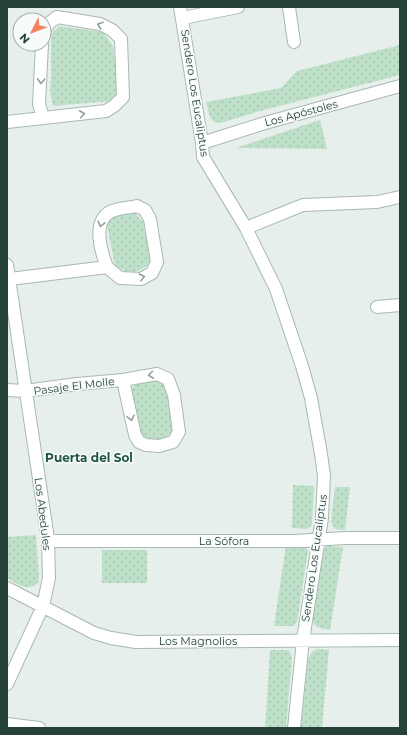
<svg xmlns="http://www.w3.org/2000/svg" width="407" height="735" font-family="Montserrat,sans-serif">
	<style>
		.grass { fill: url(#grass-dots) }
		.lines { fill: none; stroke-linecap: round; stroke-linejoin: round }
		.street-casing { stroke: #a8b8b2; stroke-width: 14 }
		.street { stroke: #fff; stroke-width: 12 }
		.oneway { stroke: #92a09c }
		.labels { text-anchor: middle; stroke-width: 3; stroke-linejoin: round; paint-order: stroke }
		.street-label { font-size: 11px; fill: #24423a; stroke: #f7fbf9 }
		.neighbourhood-label { font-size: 12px; font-weight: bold; fill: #1f5548; stroke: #f7fbf9 }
	</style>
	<defs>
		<pattern id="grass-dots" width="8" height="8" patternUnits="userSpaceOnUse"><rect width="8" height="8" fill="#bfe0c8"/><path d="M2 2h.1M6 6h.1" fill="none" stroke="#a4c1ad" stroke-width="1.8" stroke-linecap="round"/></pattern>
	</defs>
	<rect width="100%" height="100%" fill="#e6efeb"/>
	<path class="grass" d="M59,26L103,32L113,46L119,93L112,101L53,106L50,93L51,79V34Z
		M400,45V75L260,111L221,123L214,122L210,117L206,102L281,88L297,71Z
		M320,120L327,149L236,148Z
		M135,213L143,222L151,262C138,274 130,275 115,266L107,225L114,216Z
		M158,381L166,387L172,431L165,439L147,441L138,434L130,390L137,383Z
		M293,485L314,486L312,525L307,529L292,528Z
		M335,487H350L345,530L335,529L331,522Z
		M36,535L39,578L38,583C28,592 18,584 7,578V537Z
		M286,545L306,547L308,551L297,622L293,626H274Z
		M327,546L343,547L330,630C322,628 316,629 312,621L323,550Z
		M102,550H147V583H102Z
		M317,649L329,650L322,728H301L308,659L312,652Z
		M270,650H288L290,652L292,657L286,728H265Z"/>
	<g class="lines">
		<defs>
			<path id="street" d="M180,7L202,143L203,157L246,228L276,289L302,366L311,398L321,454L324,476L322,518L303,640L294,728
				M289,7L294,42
				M183,18L238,7
				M42,44L39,104L43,118
				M7,122L106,111L114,106L123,97L121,39L112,30L100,24L57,17L49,23L44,31
				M202,143L265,123L400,86
				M246,228L303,205L377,202L400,197
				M7,265L48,539L49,578L43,606L7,684
				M10,279L107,267L120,278L141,279L152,273L157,262L150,219L145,210L137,206C129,208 117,208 110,212C92,222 101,252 107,267
				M377,307L400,305
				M7,390L25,391L77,384L123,380L157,374L168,379L174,395L179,432L173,442L159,446L146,445L139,442L135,435L123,380
				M48,541H294L346,538H400
				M7,588L94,633L111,638L136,642L400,640
				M7,724L39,728"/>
		</defs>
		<use href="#street" class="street-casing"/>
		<use href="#street" class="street"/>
	</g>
	<defs><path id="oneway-chevron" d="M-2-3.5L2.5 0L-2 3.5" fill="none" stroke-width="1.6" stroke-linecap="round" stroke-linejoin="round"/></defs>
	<g class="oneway">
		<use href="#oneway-chevron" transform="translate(100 25) rotate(-161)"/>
		<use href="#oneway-chevron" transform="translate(41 81) rotate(93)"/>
		<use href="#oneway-chevron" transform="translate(82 114) rotate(-7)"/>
		<use href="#oneway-chevron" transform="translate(101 224) rotate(104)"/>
		<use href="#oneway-chevron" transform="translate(142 277) rotate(-14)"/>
		<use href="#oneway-chevron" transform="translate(151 375) rotate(173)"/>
		<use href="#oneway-chevron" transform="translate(131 418) rotate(78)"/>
	</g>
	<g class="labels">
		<g class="street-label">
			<text transform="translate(195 93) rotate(81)" y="4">Sendero Los Eucaliptus</text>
			<text transform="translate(301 113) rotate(-15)" y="4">Los Apóstoles</text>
			<text transform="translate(74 386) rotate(-7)" y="4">Pasaje El Molle</text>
			<text transform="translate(43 514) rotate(83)" y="4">Los Abedules</text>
			<text x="224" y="545">La Sófora</text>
			<text transform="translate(314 558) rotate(-82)" y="4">Sendero Los Eucaliptus</text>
			<text x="198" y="645">Los Magnolios</text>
		</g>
		<g class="neighbourhood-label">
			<text x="89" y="462">Puerta del Sol</text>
		</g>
	</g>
	<rect width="407" height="735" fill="none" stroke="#24423a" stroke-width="16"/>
	<g transform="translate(32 32) rotate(228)"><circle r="19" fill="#f7fbf9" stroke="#a3b1ad"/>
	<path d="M0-3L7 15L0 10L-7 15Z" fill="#f4845f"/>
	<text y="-6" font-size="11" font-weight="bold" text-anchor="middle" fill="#24423a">N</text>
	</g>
</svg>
